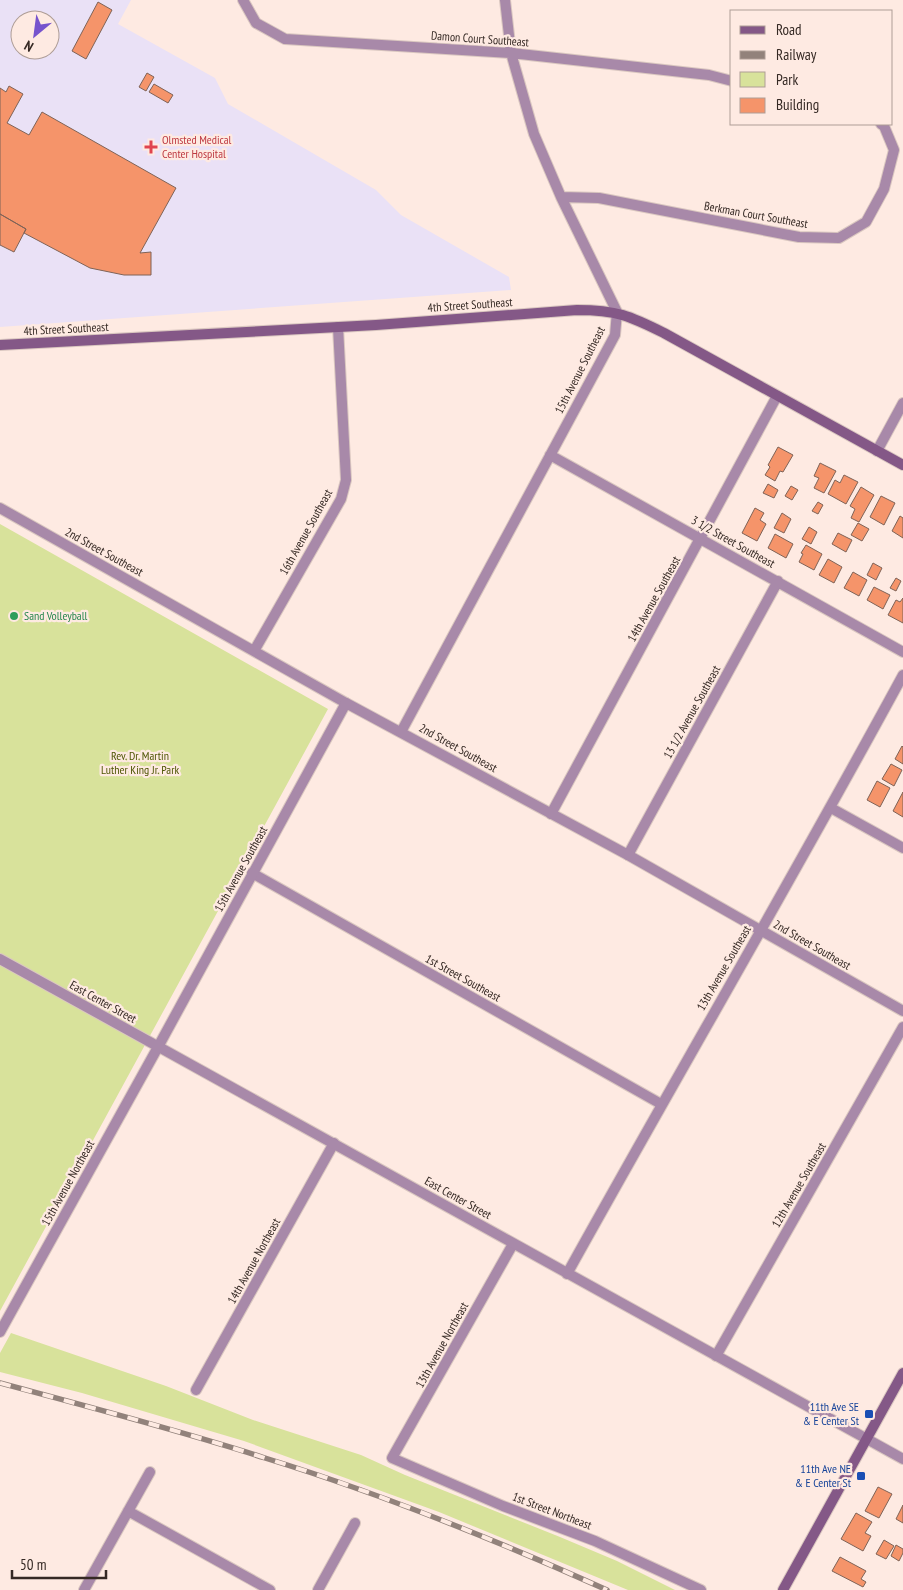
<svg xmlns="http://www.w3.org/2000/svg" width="903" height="1590" font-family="'PT Sans Narrow',sans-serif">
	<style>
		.medical { fill: #eae1f6; fill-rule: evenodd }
		.green { fill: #d8e29b }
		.building { fill: #f5946a; stroke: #7f6357 }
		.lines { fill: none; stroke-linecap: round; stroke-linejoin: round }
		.minor-casing { stroke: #dac7c0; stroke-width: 12 }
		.tertiary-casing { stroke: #dac7c0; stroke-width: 12 }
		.secondary-casing { stroke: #dac7c0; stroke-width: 12 }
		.minor { stroke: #a889a9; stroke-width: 10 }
		.tertiary { stroke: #a889a9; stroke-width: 10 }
		.secondary { stroke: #845887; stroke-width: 10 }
		.rail-casing { stroke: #92827b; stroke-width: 5.5 }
		.rail { stroke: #feeae2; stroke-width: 4; stroke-dasharray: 11; stroke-linecap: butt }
		.health-dot { fill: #e0444e; stroke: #feeae2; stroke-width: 2 }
		.leisure-dot { fill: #2e9e5b; stroke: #feeae2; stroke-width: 2 }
		.transit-dot { fill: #1a4fb4; stroke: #feeae2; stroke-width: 2 }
		.labels { text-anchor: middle; stroke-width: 4.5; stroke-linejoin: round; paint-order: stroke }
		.street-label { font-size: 12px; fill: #352924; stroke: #feeae2 }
		.health-label { font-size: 12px; fill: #be3a42; stroke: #feeae2; text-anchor: start }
		.leisure-label { font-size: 12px; fill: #27864d; stroke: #feeae2; text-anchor: start }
		.park-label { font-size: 12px; fill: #505706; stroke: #feeae2 }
		.transit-label { font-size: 12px; fill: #164399; stroke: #feeae2; text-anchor: end }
	</style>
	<rect width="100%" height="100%" fill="#feeae2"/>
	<path class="medical" d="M0,0H131L118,24L215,78L228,104L376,190L401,215L509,277L511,290L0,327ZM20,20H50V50H20Z"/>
	<path class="green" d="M0,524L328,709L0,1311Z
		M11,1333L166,1386L253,1420L361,1455L405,1475L560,1537L617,1561L675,1590H628L439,1512L244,1441L82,1393L0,1372V1353Z"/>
	<path class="building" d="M98,2L112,10L86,59L72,51Z
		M147,73L154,77L146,91L139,87Z
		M154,84L173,95L168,103L149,92Z
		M9,86L23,94L7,123L29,135L42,112L176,188L140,253L151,252V275H124L90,268L24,233L26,229L0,214V88L6,92Z
		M0,214L26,229L14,252L0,245Z
		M778,447L793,455L783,472L780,471L775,481L765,475L770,467L768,465Z
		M820,463L836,471L824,493L814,488L819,478L814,476Z
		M844,475L858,482L846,504L828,494L835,480L840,483Z
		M768,484L778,490L774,498L763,493Z
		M791,486L798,490L792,500L785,496Z
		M861,487L874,495L859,522L851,518L855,509L850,506Z
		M881,496L895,503L884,525L870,517Z
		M818,502L823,505L818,514L812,511Z
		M755,508L764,513L760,520L766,524L757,541L742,533Z
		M782,513L791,519L784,533L774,528Z
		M900,516L903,518V538L892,531Z
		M858,523L869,529L862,541L851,535Z
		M809,527L817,532L811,544L802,539Z
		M838,533L852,540L846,552L832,544Z
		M775,534L793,544L786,558L768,548Z
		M806,545L822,554L814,570L799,562L803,554L801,553Z
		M828,559L842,567L834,583L819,575Z
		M873,563L882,568L876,580L867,575Z
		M853,572L867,580L859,596L844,588Z
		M896,578L901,581L896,591L890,588Z
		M874,587L890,595L883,609L867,600Z
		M903,598V623L888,615L896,600L900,602Z
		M902,746L903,747V764L895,759Z
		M891,764L902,770L894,786L882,779Z
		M877,781L890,788L880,807L867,800Z
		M903,792V817L893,811Z
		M878,1487L892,1494L879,1518L865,1511Z
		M903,1505V1523L896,1519Z
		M856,1513L872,1522L865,1533L871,1536L863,1551L841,1539Z
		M884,1540L894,1546L886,1559L876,1554Z
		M896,1545L903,1549V1553L899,1561L891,1556Z
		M840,1557L866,1571L861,1579L866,1582L863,1587L832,1571Z"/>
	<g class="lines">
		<defs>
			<path id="minor" d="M243,0L256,23L285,39L511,53L709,75L732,81
				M561,197L599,198L799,237L839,238L866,222L884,189L894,150L884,126L881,124
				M877,451L903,403
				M550,455L903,652
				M0,508L346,703
				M254,651L341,499L346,480L338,327
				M401,732L615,335L617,312L561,197L534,134L511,53L505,0
				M831,808L903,848
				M551,814L777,396
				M628,855L778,581
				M252,873L661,1104
				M513,1244L392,1458L503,1506L595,1541L701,1590
				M567,1274C678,1074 794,876 903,675
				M716,1356L903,1027
				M196,1390L334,1143
				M128,1511L270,1590
				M84,1590L150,1472
				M318,1590L355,1523"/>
			<path id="tertiary" d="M0,959L903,1459
				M0,1332L158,1047L346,703L628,855L903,1011"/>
			<path id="secondary" d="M0,345L376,325L577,310C617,310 630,316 664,333L903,465
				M783,1590L903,1373"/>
		</defs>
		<use href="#minor" class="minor-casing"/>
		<use href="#tertiary" class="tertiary-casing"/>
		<use href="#secondary" class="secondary-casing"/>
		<use href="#minor" class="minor"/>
		<use href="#tertiary" class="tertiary"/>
		<use href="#secondary" class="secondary"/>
		<defs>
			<path id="rail" d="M0,1383C89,1407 178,1430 265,1458C382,1494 496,1540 607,1590"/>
		</defs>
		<use href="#rail" class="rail-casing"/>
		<use href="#rail" class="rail"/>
	</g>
	<path class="health-dot" d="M148.5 139.5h5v5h5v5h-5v5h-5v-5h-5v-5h5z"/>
	<circle class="leisure-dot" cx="14" cy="616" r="5"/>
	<g class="transit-dot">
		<rect x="864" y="1409" width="10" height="10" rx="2.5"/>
		<rect x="856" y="1471" width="10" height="10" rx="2.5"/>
	</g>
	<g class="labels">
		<g class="street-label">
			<text transform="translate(480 39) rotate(4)" y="4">Damon Court Southeast</text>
			<text transform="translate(756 215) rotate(10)" y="4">Berkman Court Southeast</text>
			<text transform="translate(470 305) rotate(-4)" y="4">4th Street Southeast</text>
			<text transform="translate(66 329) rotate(-3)" y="4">4th Street Southeast</text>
			<text transform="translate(580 370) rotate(-63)" y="4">15th Avenue Southeast</text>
			<text transform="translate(306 532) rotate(-61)" y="4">16th Avenue Southeast</text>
			<text transform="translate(733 542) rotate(29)" y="4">3 1/2 Street Southeast</text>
			<text transform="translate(104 552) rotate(29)" y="4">2nd Street Southeast</text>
			<text transform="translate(654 599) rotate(-61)" y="4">14th Avenue Southeast</text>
			<text transform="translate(692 712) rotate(-61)" y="4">13 1/2 Avenue Southeast</text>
			<text transform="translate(458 748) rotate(29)" y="4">2nd Street Southeast</text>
			<text transform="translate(241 869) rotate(-61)" y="4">15th Avenue Southeast</text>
			<text transform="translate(812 945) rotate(30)" y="4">2nd Street Southeast</text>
			<text transform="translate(724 968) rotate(-60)" y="4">13th Avenue Southeast</text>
			<text transform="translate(463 978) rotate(29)" y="4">1st Street Southeast</text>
			<text transform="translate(103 1002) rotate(29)" y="4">East Center Street</text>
			<text transform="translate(68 1183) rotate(-61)" y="4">15th Avenue Northeast</text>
			<text transform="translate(799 1185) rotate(-60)" y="4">12th Avenue Southeast</text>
			<text transform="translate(458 1198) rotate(29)" y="4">East Center Street</text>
			<text transform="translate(254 1261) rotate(-61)" y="4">14th Avenue Northeast</text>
			<text transform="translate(442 1345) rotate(-61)" y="4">13th Avenue Northeast</text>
			<text transform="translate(552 1511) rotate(21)" y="4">1st Street Northeast</text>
		</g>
		<g class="health-label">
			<text x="162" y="144">Olmsted Medical<tspan x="162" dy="14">Center Hospital</tspan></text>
		</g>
		<g class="leisure-label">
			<text x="24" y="620">Sand Volleyball</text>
		</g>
		<g class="park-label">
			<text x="140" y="760">Rev. Dr. Martin<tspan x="140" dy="14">Luther King Jr. Park</tspan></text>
		</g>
		<g class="transit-label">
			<text x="859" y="1411">11th Ave SE<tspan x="859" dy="14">&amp; E Center St</tspan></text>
			<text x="851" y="1473">11th Ave NE<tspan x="851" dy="14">&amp; E Center St</tspan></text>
		</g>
	</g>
	<rect x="730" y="10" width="162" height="115" fill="#feeae2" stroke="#ae9d96"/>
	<rect x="740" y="26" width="25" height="8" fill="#845887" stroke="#ae9d96"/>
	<text x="776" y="35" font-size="15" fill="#352924">Road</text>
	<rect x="740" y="51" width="25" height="8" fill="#92827b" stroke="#ae9d96"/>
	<text x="776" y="60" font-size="15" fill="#352924">Railway</text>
	<rect x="740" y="72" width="25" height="15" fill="#d8e29b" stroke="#ae9d96"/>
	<text x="776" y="85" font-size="15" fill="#352924">Park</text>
	<rect x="740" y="98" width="25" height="15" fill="#f5946a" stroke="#ae9d96"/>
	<text x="776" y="110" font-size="15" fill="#352924">Building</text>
	<g transform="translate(35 35) rotate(209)"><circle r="24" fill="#feeae2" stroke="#ae9d96"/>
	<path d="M0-4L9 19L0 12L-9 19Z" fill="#7653cd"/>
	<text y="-8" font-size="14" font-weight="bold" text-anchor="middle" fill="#352924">N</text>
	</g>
	<path d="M12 1570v8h94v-8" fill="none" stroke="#352924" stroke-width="2.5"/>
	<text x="20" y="1570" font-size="15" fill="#352924" stroke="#feeae2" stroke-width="4" paint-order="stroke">50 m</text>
</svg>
